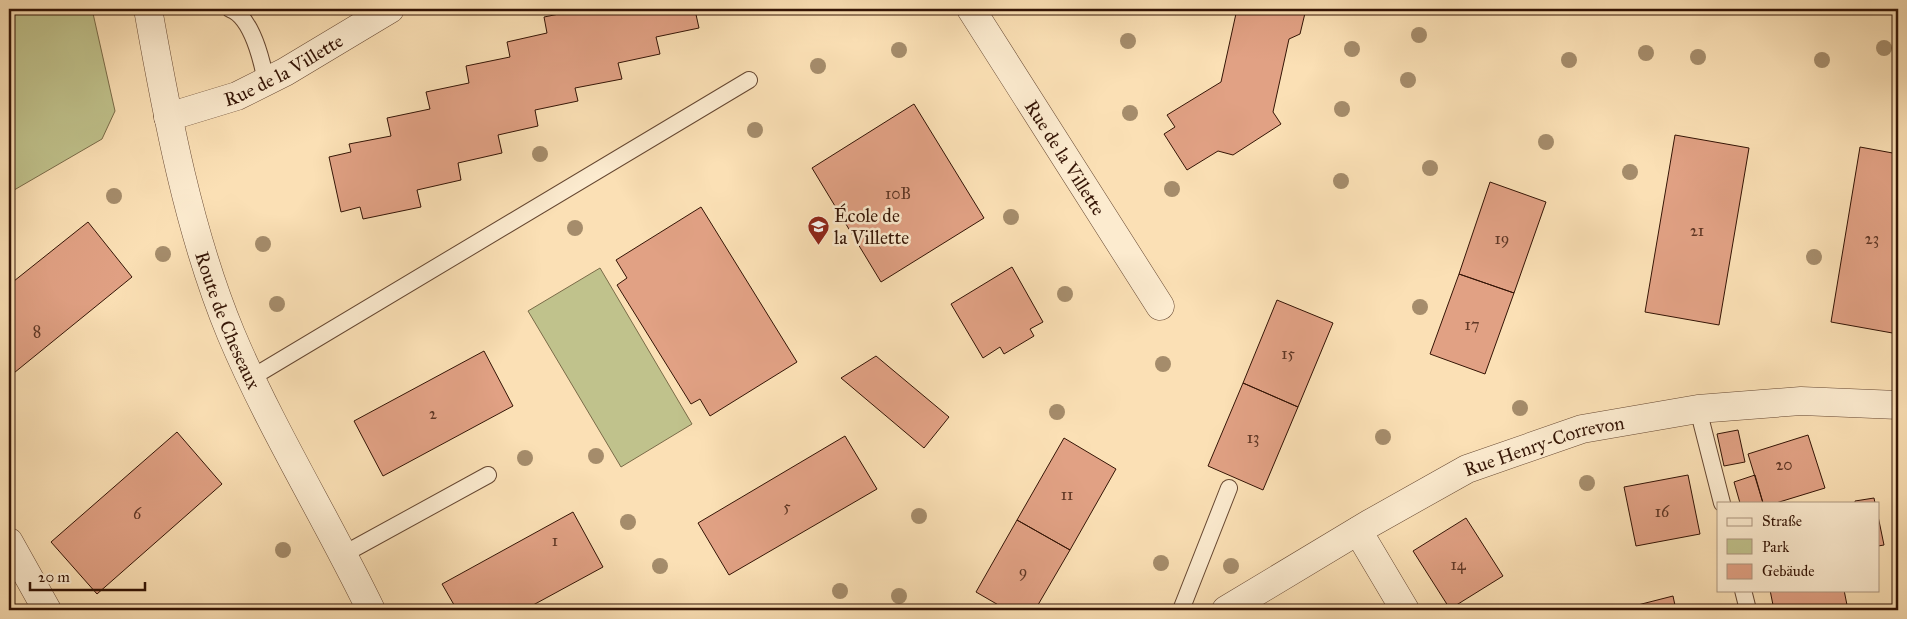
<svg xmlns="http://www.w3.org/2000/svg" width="1907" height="619" font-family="'IM FELL Great Primer',serif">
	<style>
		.green { fill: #c0c28c; stroke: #7a6b48 }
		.building { fill: #e1a184; stroke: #341405 }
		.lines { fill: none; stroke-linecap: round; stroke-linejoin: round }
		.service-casing { stroke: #664731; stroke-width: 18 }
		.minor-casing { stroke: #664731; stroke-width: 29 }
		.tertiary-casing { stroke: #664731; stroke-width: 29 }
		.service { stroke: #fcebcf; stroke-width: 16 }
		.minor { stroke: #fcebcf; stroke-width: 28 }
		.tertiary { stroke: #fcebcf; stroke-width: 28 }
		.tree { fill: #a58c6b }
		.labels { text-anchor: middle; stroke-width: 5; stroke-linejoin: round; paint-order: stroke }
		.number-label { font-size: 16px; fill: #5f3725 }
		.street-label { font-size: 19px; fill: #341405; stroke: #fcebcf }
		.poi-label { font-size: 19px; fill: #341405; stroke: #fcebcf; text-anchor: start }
	</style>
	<rect width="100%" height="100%" fill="#fbe0b5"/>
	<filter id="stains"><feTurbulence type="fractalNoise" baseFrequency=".004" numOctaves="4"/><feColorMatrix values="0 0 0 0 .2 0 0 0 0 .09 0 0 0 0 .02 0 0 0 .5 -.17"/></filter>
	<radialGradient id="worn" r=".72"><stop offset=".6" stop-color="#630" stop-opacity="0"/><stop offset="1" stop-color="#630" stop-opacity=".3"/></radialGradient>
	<path class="green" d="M9,9H92L115,111L102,139L9,193Z
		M600,268L692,424L621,467L528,311Z"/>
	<path class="building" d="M584,9H703L695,10L699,28L656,37L660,54L618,63L622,79L575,88L578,101L535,110L538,126L498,135L502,153L458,163L461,180L417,190L421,207L363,219L360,207L341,212L329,157L351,152L349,144L391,136L387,118L430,109L426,92L469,83L466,66L510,57L507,42L547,33L544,17Z
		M1237,9H1306L1300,34L1289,39L1273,112L1281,124L1233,155L1218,151L1187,170L1164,134L1175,127L1167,115L1221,82Z
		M1689,9H1725L1717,14Z
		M1730,9H1757L1756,14Z
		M914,104L984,218L881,282L812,168Z
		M1675,135L1749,148L1719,325L1645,312Z
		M1860,147L1898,154V334L1831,322Z
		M1490,182L1546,202L1514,293L1459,274Z
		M701,207L797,362L710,416L700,399L691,404L617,285L627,278L616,260Z
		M88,222L132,277L9,377V285Z
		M1012,267L1043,322L1030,329L1034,336L1004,354L1000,347L983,358L951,304Z
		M1459,274L1514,293L1485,374L1430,354Z
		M1277,300L1333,323L1298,407L1243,383Z
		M484,351L513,406L383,476L354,421Z
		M876,356L949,417L924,448L841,378Z
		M1243,383L1298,407L1263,490L1208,466Z
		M1738,430L1745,462L1724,466L1717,434Z
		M177,432L222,484L97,594L51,542Z
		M1808,435L1825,488L1776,503H1763L1748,454Z
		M845,436L877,489L729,575L698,523Z
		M1064,438L1116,469L1070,550L1017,520Z
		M1688,475L1700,534L1636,546L1624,487Z
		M1755,475L1763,503H1740L1734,482Z
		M1874,498L1875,503H1855V501Z
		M573,512L603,567L524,610H457L442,584Z
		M1878,516L1884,545L1878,546Z
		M1466,518L1503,576L1450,609L1413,551Z
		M1017,520L1070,550L1035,610H1007L976,592Z
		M1770,590H1844L1848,610H1774Z
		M1673,596L1676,610H1627L1626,608Z"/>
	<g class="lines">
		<defs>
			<path id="service" d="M230,9C252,17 262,61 266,82
				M251,378L749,80
				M1698,409L1722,503
				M344,554L488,475
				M1743,590L1748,610
				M1181,610L1229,488"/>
			<g id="minor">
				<path id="s1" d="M971,9L1160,306"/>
				<path id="s2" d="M168,117L237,96L285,72L390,9"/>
				<path d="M1358,531L1405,610"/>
				<path d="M9,542L47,610"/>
				<path id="s3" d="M1226,610L1369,524L1467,469L1582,429L1698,409L1801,401L1898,405"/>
			</g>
			<g id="tertiary">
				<path id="s4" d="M148,9C167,116 189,233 231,334C271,429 326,517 371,610"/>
			</g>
		</defs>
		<use href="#service" class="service-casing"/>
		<use href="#minor" class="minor-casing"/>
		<use href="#tertiary" class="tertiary-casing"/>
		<use href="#service" class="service"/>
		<use href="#minor" class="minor"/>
		<use href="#tertiary" class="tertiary"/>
	</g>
	<g class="tree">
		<circle cx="1419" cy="35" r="8"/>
		<circle cx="1128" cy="41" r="8"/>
		<circle cx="1884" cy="48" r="8"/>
		<circle cx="1352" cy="49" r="8"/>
		<circle cx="899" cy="50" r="8"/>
		<circle cx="1646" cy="53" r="8"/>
		<circle cx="1698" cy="57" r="8"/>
		<circle cx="1569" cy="60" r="8"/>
		<circle cx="1822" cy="60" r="8"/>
		<circle cx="818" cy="66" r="8"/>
		<circle cx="1408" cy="80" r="8"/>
		<circle cx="1342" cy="109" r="8"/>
		<circle cx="1130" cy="113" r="8"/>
		<circle cx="755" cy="130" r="8"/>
		<circle cx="1546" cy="142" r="8"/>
		<circle cx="540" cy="154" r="8"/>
		<circle cx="1430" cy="168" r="8"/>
		<circle cx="1630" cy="172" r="8"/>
		<circle cx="1341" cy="181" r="8"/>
		<circle cx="1172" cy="189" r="8"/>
		<circle cx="114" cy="196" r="8"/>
		<circle cx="1011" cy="217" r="8"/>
		<circle cx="575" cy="228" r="8"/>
		<circle cx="263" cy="244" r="8"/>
		<circle cx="163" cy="254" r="8"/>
		<circle cx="1814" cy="257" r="8"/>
		<circle cx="1065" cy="294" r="8"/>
		<circle cx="277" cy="304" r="8"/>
		<circle cx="1420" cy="307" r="8"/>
		<circle cx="1163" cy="364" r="8"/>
		<circle cx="1520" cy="408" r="8"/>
		<circle cx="1057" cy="412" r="8"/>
		<circle cx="1383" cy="437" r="8"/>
		<circle cx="596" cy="456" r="8"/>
		<circle cx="525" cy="458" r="8"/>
		<circle cx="1587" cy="483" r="8"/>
		<circle cx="919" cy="516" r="8"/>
		<circle cx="628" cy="522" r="8"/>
		<circle cx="283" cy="550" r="8"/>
		<circle cx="1161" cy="563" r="8"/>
		<circle cx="660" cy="566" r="8"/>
		<circle cx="1231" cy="566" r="8"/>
		<circle cx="840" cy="591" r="8"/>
		<circle cx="899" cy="596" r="8"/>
	</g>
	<defs>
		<symbol id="school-pin" viewBox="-11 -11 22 30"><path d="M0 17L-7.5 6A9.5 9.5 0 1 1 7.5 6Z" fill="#8f2418" stroke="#fcebcf"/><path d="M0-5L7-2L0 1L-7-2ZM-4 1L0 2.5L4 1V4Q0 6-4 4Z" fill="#fff"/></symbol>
	</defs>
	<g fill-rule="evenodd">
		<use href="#school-pin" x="806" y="214" width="25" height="34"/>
	</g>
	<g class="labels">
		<g class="number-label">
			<text x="898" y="199">10B</text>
			<text x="1697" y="236">21</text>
			<text x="1502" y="244">19</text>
			<text x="1872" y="244">23</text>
			<text x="1472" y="330">17</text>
			<text x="37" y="337">8</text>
			<text x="1288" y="359">15</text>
			<text x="433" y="419">2</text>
			<text x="1253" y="443">13</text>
			<text x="1784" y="470">20</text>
			<text x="1067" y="500">11</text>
			<text x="787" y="512">5</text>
			<text x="1662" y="517">16</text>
			<text x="137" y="519">6</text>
			<text x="555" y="546">1</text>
			<text x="1458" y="570">14</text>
			<text x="1023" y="577">9</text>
		</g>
		<g class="street-label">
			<text dy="7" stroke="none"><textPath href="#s2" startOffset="125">Rue de la Villette</textPath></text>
			<text dy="7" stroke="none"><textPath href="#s1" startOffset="176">Rue de la Villette</textPath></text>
			<text dy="7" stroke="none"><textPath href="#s4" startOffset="322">Route de Cheseaux</textPath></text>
			<text dy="7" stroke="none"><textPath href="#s3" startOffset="360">Rue Henry-Correvon</textPath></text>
		</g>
		<g class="poi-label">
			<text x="834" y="222">École de<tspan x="834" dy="22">la Villette</tspan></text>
		</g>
	</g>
	<rect width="1907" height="619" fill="none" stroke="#fbe0b5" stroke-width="30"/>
	<rect x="10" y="10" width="1887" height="599" fill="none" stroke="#341405" stroke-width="2.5"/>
	<rect x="15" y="15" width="1877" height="589" fill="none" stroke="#341405"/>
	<rect x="1717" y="502" width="162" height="90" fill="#fcebcf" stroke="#ac957e"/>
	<rect x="1727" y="518" width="25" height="8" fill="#fcebcf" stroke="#ac957e"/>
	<text x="1762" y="526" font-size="15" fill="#341405">Straße</text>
	<rect x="1727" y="539" width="25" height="15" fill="#c0c28c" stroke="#ac957e"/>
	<text x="1762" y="552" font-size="15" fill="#341405">Park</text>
	<rect x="1727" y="564" width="25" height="15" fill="#e1a184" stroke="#ac957e"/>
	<text x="1762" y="576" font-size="15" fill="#341405">Gebäude</text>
	<path d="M30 582v8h115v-8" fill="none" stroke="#341405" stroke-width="2.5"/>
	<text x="38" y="582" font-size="15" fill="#341405" stroke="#fcebcf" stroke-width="4" paint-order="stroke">20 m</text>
	<rect width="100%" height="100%" filter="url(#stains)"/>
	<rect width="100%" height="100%" fill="url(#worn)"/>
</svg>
